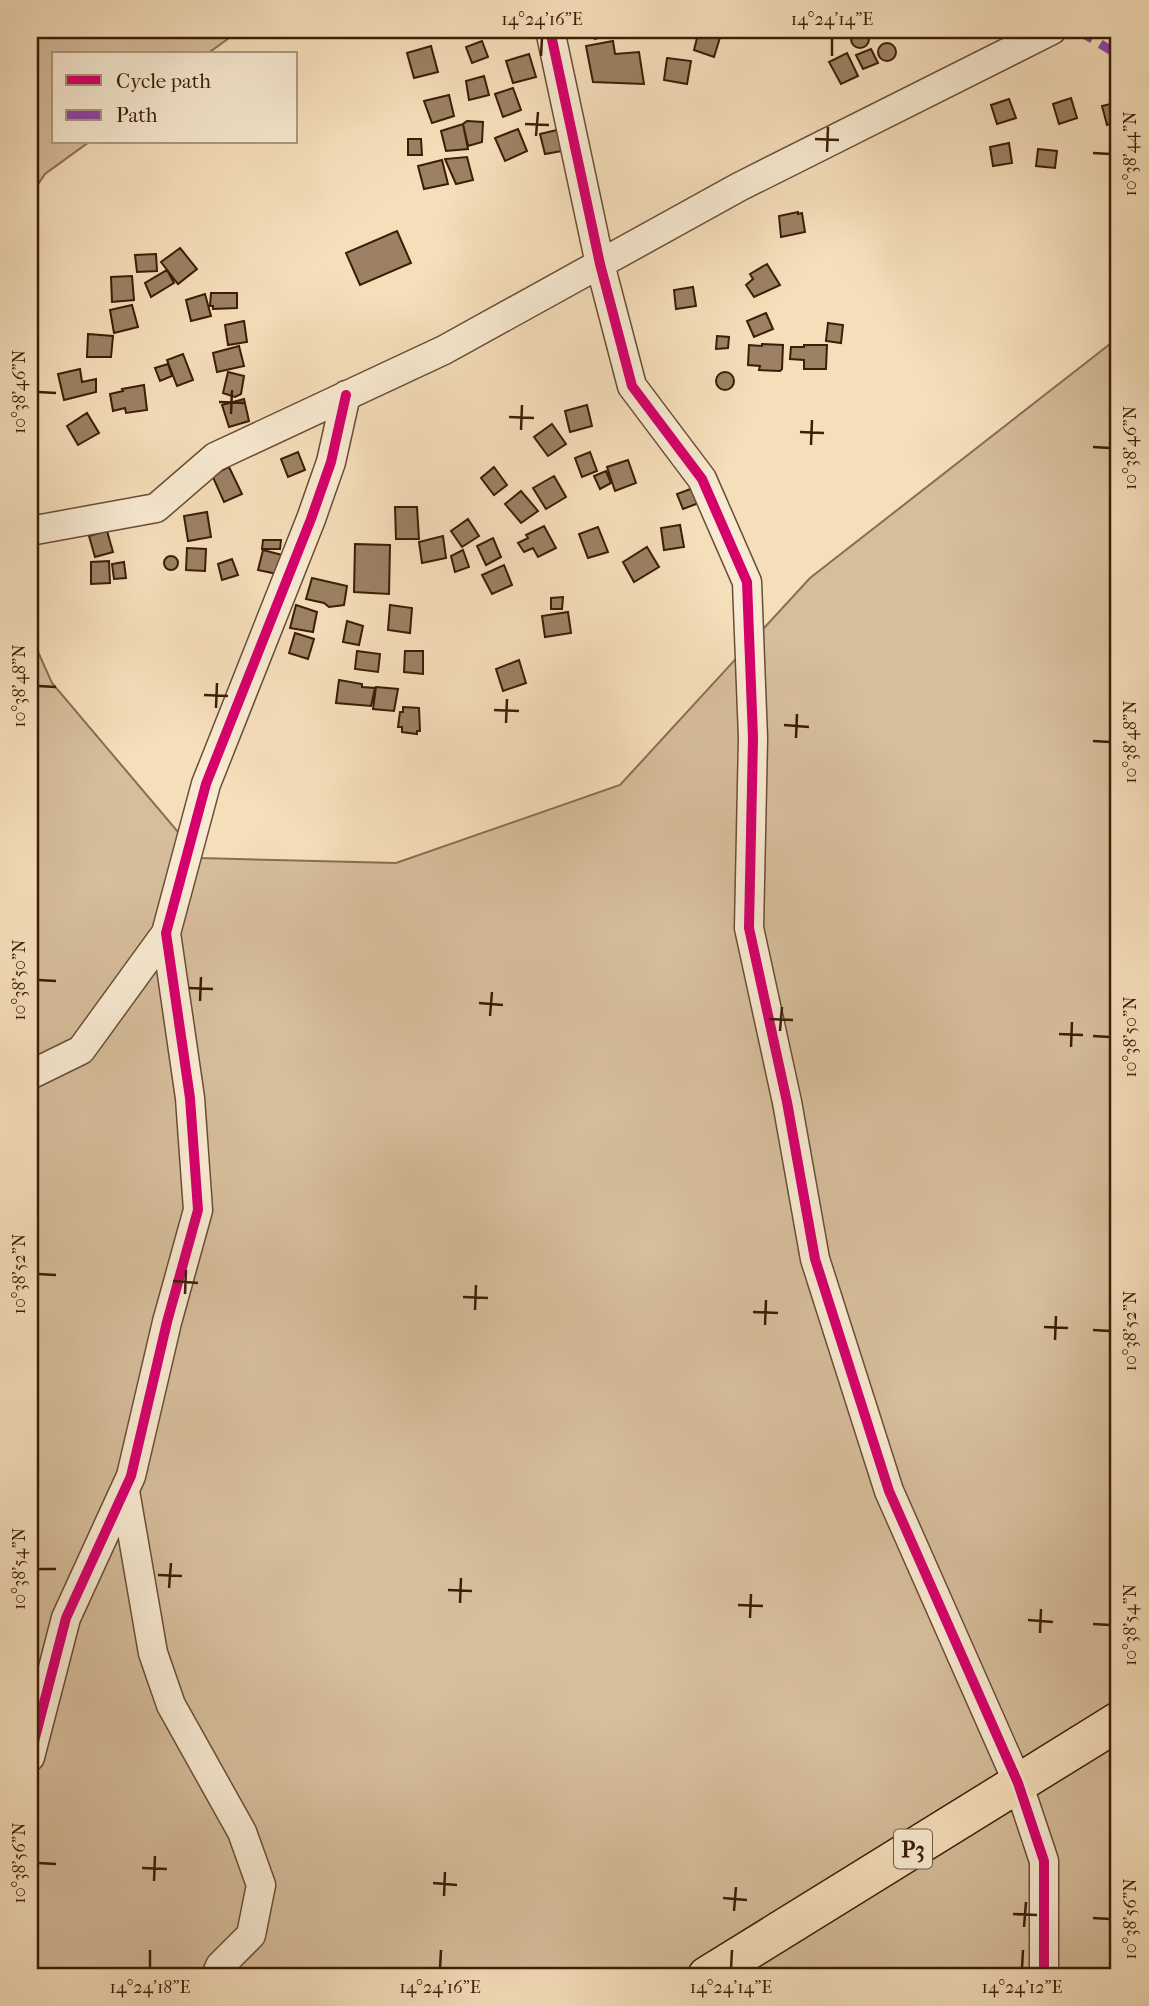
<svg xmlns="http://www.w3.org/2000/svg" width="1149" height="2006" font-family="'IM FELL French Canon',serif">
	<style>
		.green { fill: #d6bd9b; stroke: #896d50; stroke-width: 2 }
		.building { fill: #9c8164; stroke: #3c1d06; stroke-width: 2 }
		.lines { fill: none; stroke-linecap: round; stroke-linejoin: round }
		.minor-casing { stroke: #6a4d33; stroke-width: 31 }
		.primary-casing { stroke: #3c1d06; stroke-width: 41 }
		.minor { stroke: #f8ead2; stroke-width: 28 }
		.primary { stroke: #f5deba; stroke-width: 38 }
		.quiet { stroke: #8e44ad; stroke-width: 9; stroke-dasharray: 18 9; stroke-linecap: butt }
		.cycleway-casing { stroke: #f8ead2; stroke-width: 15 }
		.cycleway { stroke: #d6006c; stroke-width: 10 }
		.ticks { fill: none; stroke: #3c1d06; stroke-width: 2.5 }
		.labels { text-anchor: middle; stroke-width: 6; stroke-linejoin: round; paint-order: stroke }
		.shield { fill: #f8ead2; stroke: #745a43; stroke-width: 2 }
		.shield-label { font-size: 23px; font-weight: bold; fill: #3c1d06 }
		.neatline { fill: none; stroke: #3c1d06; stroke-width: 2.5 }
		.ticks-label { font-size: 18px; text-anchor: middle; fill: #3c1d06 }
	</style>
	<rect width="100%" height="100%" fill="#f5deba"/>
	<filter id="stains"><feTurbulence type="fractalNoise" baseFrequency=".00286" numOctaves="4"/><feColorMatrix values="0 0 0 0 .2 0 0 0 0 .09 0 0 0 0 .02 0 0 0 .5 -.17"/></filter>
	<radialGradient id="worn" r=".72"><stop offset=".6" stop-color="#630" stop-opacity="0"/><stop offset="1" stop-color="#630" stop-opacity=".3"/></radialGradient>
	<path class="green" d="M30,30H240L207,54H54V142H89L45,174L30,196Z
		M1119,337V1976H30V634L52,683L200,858L396,863L620,785L810,578Z"/>
	<path class="building" d="M851 39a9 9 0 1 1 18 0a9 9 0 1 1-18 0Z
		M592,30H616L617,32L595,39Z
		M699,30L722,31L714,57L694,50Z
		M482,41L488,57L472,63L466,47Z
		M613,41L615,54L639,52L644,84L593,82L586,46Z
		M878 52a9 9 0 1 1 18 0a9 9 0 1 1-18 0Z
		M431,46L438,72L414,78L407,53Z
		M871,49L878,63L863,69L856,55Z
		M847,53L858,76L841,84L829,62Z
		M529,54L536,77L513,83L506,61Z
		M667,58L691,61L687,84L664,80Z
		M484,76L489,95L469,100L466,81Z
		M513,88L521,110L503,117L495,94Z
		M449,95L454,116L432,123L424,101Z
		M1071,98L1077,118L1059,124L1053,104Z
		M1009,99L1016,118L997,124L991,105Z
		M1119,102V121L1107,125L1102,106Z
		M467,121L483,122L482,142L468,146L463,124Z
		M463,124L468,149L446,151L441,131Z
		M518,129L527,151L505,161L495,138Z
		M557,130L562,151L545,154L540,134Z
		M408,139H421L422,155H408Z
		M1009,143L1012,163L993,166L990,147Z
		M1038,149L1057,151L1055,168L1036,166Z
		M467,157L473,180L456,184L445,159Z
		M442,160L448,184L424,189L418,166Z
		M798,212V214L802,213L805,232L781,237L779,216Z
		M397,231L411,263L360,285L346,253Z
		M180,248L197,269L178,284L161,262Z
		M156,254L157,271L137,272L135,255Z
		M767,264L780,285L754,297L746,285L753,279L750,274Z
		M167,270L174,283L151,297L145,283Z
		M132,276L134,300L112,302L111,277Z
		M693,287L696,306L676,309L674,290Z
		M211,293H237V308L213,309V306H210Z
		M205,294L211,316L191,321L186,300Z
		M132,305L138,327L114,333L110,310Z
		M766,313L773,329L754,337L747,321Z
		M244,321L247,342L228,345L225,325Z
		M828,323L843,325L841,343L826,341Z
		M88,334L113,336L111,357H87Z
		M717,336L729,337L728,348L716,349Z
		M762,344L783,345L782,369L780,371L759,370L760,366L748,365L749,345L762,346Z
		M804,345H827L826,369H804V360L790,359L791,347H804Z
		M239,346L244,366L217,372L213,353Z
		M183,354L193,380L177,386L167,360Z
		M168,364L172,376L160,381L155,368Z
		M80,369L82,382L96,379V392L64,400L58,374Z
		M716 381a9 9 0 1 1 18 0a9 9 0 1 1-18 0Z
		M228,372L244,376L241,394L235,397L223,393Z
		M144,385L147,410L126,413L125,408L113,411L110,394L123,391L122,389Z
		M244,399L249,421L229,427L222,405Z
		M587,405L592,426L570,432L565,411Z
		M87,413L99,433L78,445L67,426Z
		M552,424L566,444L548,456L534,437Z
		M298,452L305,470L288,477L281,459Z
		M590,452L597,471L582,477L575,458Z
		M628,460L636,483L615,491L607,467Z
		M229,467L242,494L224,502L212,475Z
		M494,467L507,485L494,495L481,478Z
		M606,471L611,483L600,489L594,476Z
		M554,476L566,497L546,509L533,488Z
		M693,488L699,503L683,509L677,494Z
		M521,491L538,511L521,523L505,504Z
		M395,507H417L419,539H396Z
		M207,512L211,537L188,541L184,516Z
		M468,519L479,536L462,547L451,531Z
		M680,525L684,547L664,550L661,528Z
		M544,526L556,548L538,557L533,548L524,552L518,543L528,538L526,535Z
		M598,527L608,552L588,558L579,534Z
		M107,531L113,552L95,557L89,536Z
		M443,536L446,558L422,563L419,542Z
		M493,538L501,557L486,565L477,546Z
		M263,540H281L280,549H262Z
		M355,544L390,545L389,594L354,592Z
		M647,547L659,567L634,582L623,562Z
		M187,548L206,549L205,571L186,570Z
		M263,550L286,556L282,575L258,570Z
		M463,550L469,567L455,572L451,556Z
		M164 563a7 7 0 1 1 14 0a7 7 0 1 1-14 0Z
		M232,559L238,575L222,580L218,564Z
		M109,561L110,583L91,584V562Z
		M124,562L126,578L114,579L112,564Z
		M504,565L512,585L492,594L482,575Z
		M312,578L347,586L344,605L329,607L324,603L306,599Z
		M563,597L562,609H551V598Z
		M296,605L317,612L313,632L290,628Z
		M390,605L412,608L410,633L388,630Z
		M568,612L571,633L545,637L542,616Z
		M347,621L363,626L359,645L343,642Z
		M295,633L314,639L308,659L289,653Z
		M357,651L380,654L378,672L355,669Z
		M405,651H423V674L404,672Z
		M519,660L526,683L503,691L496,669Z
		M339,680L362,684V687L375,688L371,706L336,703Z
		M376,687L398,689L394,711L373,709Z
		M403,707L419,708L420,731H417V734L402,732V727H398L400,712H403Z"/>
	<g class="lines">
		<defs>
			<path id="minor" d="M550,30L600,264L632,386L702,479L747,582L753,738L749,928L787,1102L815,1259L889,1491L1018,1783L1044,1861V1976
				M30,531L156,508L215,457L444,350L739,187L1052,30
				M30,1075L81,1050L166,933
				M125,1491L153,1653L171,1705L242,1832L261,1885L251,1935L220,1966L216,1976
				M30,1757L66,1618L131,1476L167,1322L198,1210L190,1098L166,933L206,784L311,519L331,462L346,395"/>
			<path id="primary" d="M707,1976L1119,1721"/>
		</defs>
		<use href="#minor" class="minor-casing"/>
		<use href="#primary" class="primary-casing"/>
		<use href="#minor" class="minor"/>
		<use href="#primary" class="primary"/>
		<path class="quiet" d="M1077,30L1119,55"/>
		<defs>
			<path id="cycleway" d="M550,30L600,264L632,386L702,479L747,582L753,738L749,928L787,1102L815,1259L889,1491L1018,1783L1044,1861V1976
				M30,1757L66,1618L131,1476L167,1322L198,1210L190,1098L166,933L206,784L311,519L331,462L346,395"/>
		</defs>
		<use href="#cycleway" class="cycleway-casing"/>
		<use href="#cycleway" class="cycleway"/>
	</g>
	<path class="ticks" d="M541,56L542,38M832,56V38M525,124L549,125M536,136L538,112M815,139L839,140M827,152L828,127M1093,153L1110,154M38,392L56,393M219,402L244,403M231,414L232,390M509,417L534,418M521,430L522,405M800,432L824,433M811,445L812,420M1093,447L1110,448M38,686L56,687M204,695L228,696M216,708L217,683M494,710L519,711M506,723L507,699M784,725L809,727M796,738L797,714M1093,741L1110,742M38,980L56,981M189,988L213,989M200,1001L201,977M479,1003L503,1005M490,1016L492,992M769,1019L793,1020M780,1031L782,1007M1059,1034L1083,1035M1093,1036L1110,1037M1071,1047L1072,1022M38,1274L56,1275M173,1281L198,1283M185,1294L186,1270M463,1297L488,1298M475,1310L476,1285M753,1312L778,1313M765,1325L766,1300M1044,1327L1068,1328M1093,1330L1110,1331M1055,1340L1056,1316M38,1569H56M158,1575L182,1576M169,1588L171,1563M448,1590L472,1591M460,1603L461,1578M738,1605L763,1606M750,1618L751,1594M1028,1620L1053,1622M1093,1624L1110,1625M1040,1633L1041,1609M38,1863L56,1864M142,1868L167,1869M154,1881L155,1856M433,1883L457,1885M444,1896L445,1872M723,1898L747,1900M734,1911L736,1887M1013,1914L1037,1915M1093,1918L1110,1919M1024,1927L1026,1902M150,1968V1950M440,1968L441,1950M731,1968L732,1950M1022,1968L1023,1950"/>
	<g class="labels">
		<rect class="shield" x="894" y="1829.5" width="38" height="39" rx="5"/>
		<g class="shield-label">
			<text x="913" y="1857">P3</text>
		</g>
	</g>
	<rect width="1149" height="2006" fill="none" stroke="#f5deba" stroke-width="77"/>
	<rect x="52" y="52" width="245" height="91" fill="#f8ead2" stroke="#ad9880" stroke-width="2"/>
	<rect x="66" y="75" width="35" height="10" fill="#d6006c" stroke="#ad9880" stroke-width="2"/>
	<text x="116" y="88" font-size="21" fill="#3c1d06">Cycle path</text>
	<rect x="66" y="110" width="35" height="10" fill="#8e44ad" stroke="#ad9880" stroke-width="2"/>
	<text x="116" y="122" font-size="21" fill="#3c1d06">Path</text>
	<rect x="38" y="38" width="1072" height="1930" class="neatline"/>
	<g class="ticks-label">
		<text x="542" y="25">14°24'16"E</text>
		<text x="832" y="25">14°24'14"E</text>
		<text transform="translate(1130 154) rotate(-90)" y="6">10°38'44"N</text>
		<text transform="translate(19 392) rotate(-90)" y="6">10°38'46"N</text>
		<text transform="translate(1130 448) rotate(-90)" y="6">10°38'46"N</text>
		<text transform="translate(19 686) rotate(-90)" y="6">10°38'48"N</text>
		<text transform="translate(1130 742) rotate(-90)" y="6">10°38'48"N</text>
		<text transform="translate(19 980) rotate(-90)" y="6">10°38'50"N</text>
		<text transform="translate(1130 1037) rotate(-90)" y="6">10°38'50"N</text>
		<text transform="translate(19 1274) rotate(-90)" y="6">10°38'52"N</text>
		<text transform="translate(1130 1331) rotate(-90)" y="6">10°38'52"N</text>
		<text transform="translate(19 1569) rotate(-90)" y="6">10°38'54"N</text>
		<text transform="translate(1130 1625) rotate(-90)" y="6">10°38'54"N</text>
		<text transform="translate(19 1863) rotate(-90)" y="6">10°38'56"N</text>
		<text transform="translate(1130 1919) rotate(-90)" y="6">10°38'56"N</text>
		<text x="150" y="1993">14°24'18"E</text>
		<text x="440" y="1993">14°24'16"E</text>
		<text x="731" y="1993">14°24'14"E</text>
		<text x="1022" y="1993">14°24'12"E</text>
	</g>
	<rect width="100%" height="100%" filter="url(#stains)"/>
	<rect width="100%" height="100%" fill="url(#worn)"/>
</svg>
